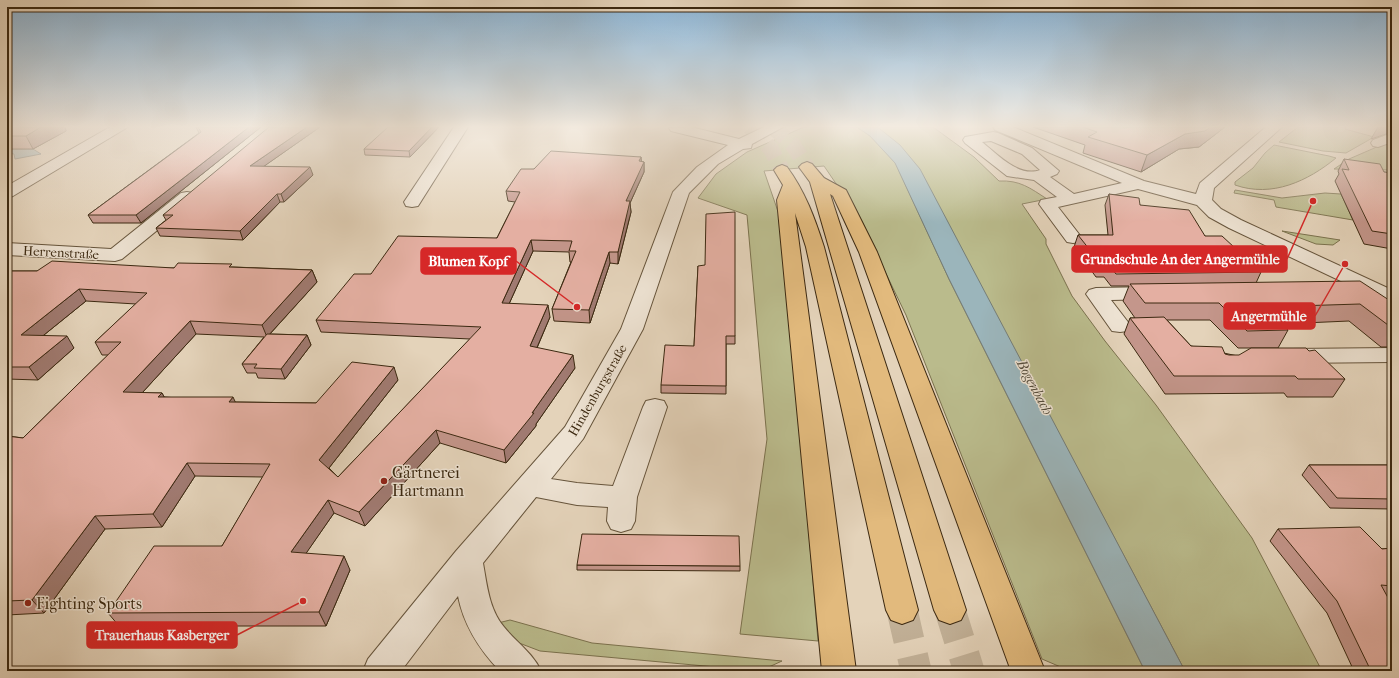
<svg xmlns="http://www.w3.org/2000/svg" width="1399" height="678" font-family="'IM FELL French Canon',serif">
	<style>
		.green { fill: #babb8c; stroke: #7b724e }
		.water { fill: #9bb5bb; stroke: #757d77 }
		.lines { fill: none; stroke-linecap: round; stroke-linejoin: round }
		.highway-tunnel-far1 { stroke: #c2b198; stroke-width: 16; stroke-dasharray: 16 8; stroke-linecap: butt }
		.highway-tunnel { stroke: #c2b198; stroke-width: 31; stroke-dasharray: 31 16; stroke-linecap: butt }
		.minor-casing { stroke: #66543b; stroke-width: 2 }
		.highway-casing { stroke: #3c2911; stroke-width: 2 }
		.minor { fill: #ede2d2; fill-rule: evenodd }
		.highway { fill: #e2ba7d; fill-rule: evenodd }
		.wall { fill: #c4968b; stroke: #3c2911 }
		.shaded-wall { fill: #a07a71; stroke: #3c2911 }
		.building { fill: #e4afa2; stroke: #3c2911 }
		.poi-dot { fill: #8f2418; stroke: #ede2d2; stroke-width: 1.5 }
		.labels { text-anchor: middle; stroke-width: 3; stroke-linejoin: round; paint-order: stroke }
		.street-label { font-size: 13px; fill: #3c2911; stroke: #ede2d2 }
		.water-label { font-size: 14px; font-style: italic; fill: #544c3c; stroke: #ede2d2 }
		.near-poi-label { font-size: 16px; fill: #3c2911; stroke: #ede2d2; text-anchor: start }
		.leader { fill: none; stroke: #d62828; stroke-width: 1.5 }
		.callout-dot { fill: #d62828; stroke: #ede2d2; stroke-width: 1.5 }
		.callout { fill: #d62828; stroke: #d62828; stroke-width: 1.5 }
		.callout-label { font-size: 14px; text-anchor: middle; font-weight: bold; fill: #fff }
	</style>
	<rect width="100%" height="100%" fill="#e4d3ba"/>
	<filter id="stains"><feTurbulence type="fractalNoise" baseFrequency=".005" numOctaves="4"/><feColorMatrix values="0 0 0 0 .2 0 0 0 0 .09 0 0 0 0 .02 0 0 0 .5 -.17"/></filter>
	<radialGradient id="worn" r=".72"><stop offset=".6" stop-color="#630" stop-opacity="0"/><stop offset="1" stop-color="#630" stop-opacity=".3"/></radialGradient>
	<path class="green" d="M804,127H857L870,136L895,162L949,279L1145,671H1070L1042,659L906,315L858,216L824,166L764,171L783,226L818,641L740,634L767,439L747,215L698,198L716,174L747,152Z
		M877,127H933L974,157L999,181C1020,180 1030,188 1047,199L1022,204L1046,239V244L1072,296L1105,341L1156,405L1252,538L1322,671H1185L1011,343L880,129Z
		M1298,127H1346L1345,129L1374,137L1346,153L1323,151L1279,142Z
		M1386,143L1392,147L1389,151L1392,153V170L1334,169L1349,159Z
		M1274,145L1329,156L1336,158C1308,181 1272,198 1235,185V182L1253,168L1265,153Z
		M1235,190L1282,198L1325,193L1341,194L1353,220L1276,207L1274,200L1234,193Z
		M1282,231L1340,240L1333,245L1316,244Z
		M510,620L592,643L782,661L760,671L540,651L506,638L494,624Z"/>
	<path class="water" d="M857,127H877L880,129L900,145L920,169L1185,671H1145L949,279L895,163L870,136Z
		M7,149H33L41,154L15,159L14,154L7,153Z"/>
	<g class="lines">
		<path class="highway-tunnel-far1" d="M750,127L771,149L782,170
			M773,127L793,145L807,167"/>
		<path class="highway-tunnel" d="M902,610L916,671
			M950,610L969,671"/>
		<defs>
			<path id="minor" d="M110,127H128L13,196L7,198V186Z
				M454,127H468L418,206L412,207L406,206L404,202Z
				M691,127L739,139L764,127H783L752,144L751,148L743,149L718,164L689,193L643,329L583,439L551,479L577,483L613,486L643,407L646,401L655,399L664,401L667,407L637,497L635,521L631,529L621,532L611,529L607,521L608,507L577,505L536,497L483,563C487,585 489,609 504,627C516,642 533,653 541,671H500C479,649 464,626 458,596L401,671H363L368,659L456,551L565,427L621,329L673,192L697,167L728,145L671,131L669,128Z
				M993,127H1013L1144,181L1196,194L1200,183L1266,127H1282L1214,188L1212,200L1221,209L1241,220L1392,290V304L1385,302L1229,228L1209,217L1197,205L1138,189L1058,207L1082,238L1079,242L1073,243L1067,242L1039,204L1041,200L1057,197L1034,180L1007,176L965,143L963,140L965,137L993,132L998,133L1032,148L1059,171L1057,174L1050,177L1074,194L1122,183L995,130ZM991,141L1022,154L1040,170C1019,178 997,154 982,142Z
				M1392,133V142L1378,147L1373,146L1371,143L1373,140Z
				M187,192L193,193L195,197L193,201L122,259L115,261L7,255V243L111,249L181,193Z
				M1155,287L1162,289L1165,293L1162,297L1155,299L1111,300L1131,326L1128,331L1120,332L1112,331L1086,294L1089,290L1096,288Z
				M1392,348V362L1291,363L1283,361L1280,356L1283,351L1291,349Z"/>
			<path id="highway" d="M807,162L812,164L824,178L846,190L877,252L1045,671H1011L859,252L833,196L830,194L966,610L961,620L950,624L939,620L934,610L810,182L799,167L802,164Z
				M782,165L787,167C805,191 815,219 824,247L918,610L913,620L902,624L891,620L886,610L806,247L795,213L856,671H822L777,200L783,185L774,170L777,167Z"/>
		</defs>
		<use href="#minor" class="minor-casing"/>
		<use href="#highway" class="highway-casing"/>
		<use href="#minor" class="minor"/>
		<use href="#highway" class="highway"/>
	</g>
	<path class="wall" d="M7,127H65L66,131L33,149H7Z
		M196,127H261L141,223H93L88,215L199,133Z
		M320,127L264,166L313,175L284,202H280L243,240L160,236L156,228L166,220L163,215Z
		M439,127L410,157L365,155L364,149Z
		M1033,127H1225L1199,147L1179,149L1141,172L1083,153L1085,145Z
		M641,157V161L644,162V172L630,203L631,212L618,264L610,263L590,323L554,321L552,309L571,262H570L569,252L533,251L509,304L550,317L537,348L575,368L536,424V426L506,463L440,443L365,526L334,513L306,553L350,570L326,626H119L108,613L222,546L263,477L195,476L162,527L105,529L44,613L7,615V436L23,438L108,355H102L95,342L136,304L86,301L44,335L74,348L38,380L7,379V271H37L174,268L233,267L312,270L317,282L270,334L307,335L311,345L285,379L258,378L256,373H247L242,364L264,337L196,334L142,393H162L164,397L235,402L316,403L398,380L329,468L338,477L470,339L321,332L316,320L371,274L497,238L515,202L508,201L506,191L534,169Z
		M1344,159L1384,172L1392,173V249L1364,244L1335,181L1339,174L1338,171Z
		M1109,194L1140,205L1205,236L1261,272L1256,283L1392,302V347H1381L1349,321L1281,324L1288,330L1278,348H1238L1210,320H1167L1191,346L1345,379L1333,397H1287L1284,393L1165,394L1124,334L1130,318H1135L1123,301L1129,286H1111L1104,277H1096L1074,247L1078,235H1108L1105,205Z
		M698,266L735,336V344H726V394L661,393V385L694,346Z
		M1309,465H1392V509L1330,508L1302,475Z
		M1278,529L1382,549L1392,548V598H1388L1392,671H1354L1327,613L1270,541Z
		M577,565L740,566V571L577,570Z"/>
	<path class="shaded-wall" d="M41,127H65L66,131L33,149L26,136Z
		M249,127H261L141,223L136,215Z
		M307,127H320L253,174L250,166Z
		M432,127H439L410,157L409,151Z
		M1210,127H1225L1199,147L1179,149L1141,172L1147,155L1185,134Z
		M1378,127H1392V132L1371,139Z
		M641,157L642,166L644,162V172L630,203L631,212L618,264V252L626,201L639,161Z
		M310,167L313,175L284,202L281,194Z
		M277,194L280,202L243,240L240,231Z
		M531,240L533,251L504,315L502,303Z
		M609,252L610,263L590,323L589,310Z
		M312,270L317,282L267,337L262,325Z
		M79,289L86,301L29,347L21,335Z
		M548,305L550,317L532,359L530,346Z
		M190,321L196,334L131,405L123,392Z
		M307,335L311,345L285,379L281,369Z
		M67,336L74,348L38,380L29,367Z
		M573,355L575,368L536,424V426L506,463L504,450L532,413Z
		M394,367L398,380L325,473L319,460Z
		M162,393L169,406L158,397Z
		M233,397L239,410L229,402Z
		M436,430L440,443L365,526L359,512Z
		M187,463L195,476L162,527L153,514Z
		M328,500L334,513L298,565L291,552Z
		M95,516L105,529L44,613L32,600Z
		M344,556L350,570L326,626L319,612Z"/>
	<path class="building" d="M7,127H41L26,136H7Z
		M198,127H249L136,215H88L201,132Z
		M269,127H307L250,166L310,167L281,194H277L240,231L156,228L173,215H163Z
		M388,127H432L409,151L364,149Z
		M1083,127H1210L1205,131L1185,134L1147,155L1088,137L1097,132Z
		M551,151L641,157L639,161L644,162L626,201H630L618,252H609L589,310L552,309L576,251H569L572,241L531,240L502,303L548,305L530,346L573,355L532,413H534L504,450L436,430L359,512L328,500L291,552L344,556L319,612L108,613L154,546H222L270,464L187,463L153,514L95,516L32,600L7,601V436L23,438L121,342H95L147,293L79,289L21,335L67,336L29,367H7V271H37L52,261L174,268L178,263L232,264L229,267L312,270L262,325L190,321L123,392L162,393L158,397H233L229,402L316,403L352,362L394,367L319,460L338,477L481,327L316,320L354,274H371L398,236L497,238L520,192L506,191L521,169H534Z
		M1344,159L1380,164L1384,172L1392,173V234L1372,231L1342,169L1349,170Z
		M1109,194L1139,198L1140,205L1189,210L1205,236H1222L1261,272L1116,274L1108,264H1101L1078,235H1113Z
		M735,212V336H726V386L661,385L665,345L694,346L698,266L705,265L706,214Z
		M1360,281L1392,302V328L1360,304L1263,307L1288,330L1247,331L1219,303H1145L1130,284Z
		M1164,317L1191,346L1222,347L1225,354L1229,355H1239L1251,348H1306L1309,351L1315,350L1345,379H1298L1295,376H1174L1130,318Z
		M267,334L307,335L281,369L254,368L257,364H242Z
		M1309,465H1392V499L1337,498Z
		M1360,527L1382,549L1392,548V586L1381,585L1392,605V671H1371L1337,601L1278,529Z
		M582,534L739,536L740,566L577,565Z"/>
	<linearGradient id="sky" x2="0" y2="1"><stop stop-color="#89b4d6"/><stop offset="0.57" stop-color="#f3ebe0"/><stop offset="1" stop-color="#f3ebe0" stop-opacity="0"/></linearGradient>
	<rect width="1399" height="222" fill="url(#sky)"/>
	<g class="poi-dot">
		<circle cx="384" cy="481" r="4"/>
		<circle cx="28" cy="603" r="4"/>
	</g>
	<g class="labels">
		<g class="street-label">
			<text transform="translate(61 252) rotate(3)" y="5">Herrenstraße</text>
			<text transform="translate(597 390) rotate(-60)" y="5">Hindenburgstraße</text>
		</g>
		<g class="water-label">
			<text transform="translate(1035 387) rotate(62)" y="5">Bogenbach</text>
		</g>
		<g class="near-poi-label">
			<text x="392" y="478">Gärtnerei<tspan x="392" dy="18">Hartmann</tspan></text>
			<text x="36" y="609">Fighting Sports</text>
		</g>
	</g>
	<path class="leader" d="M1313 201L1287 259M577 307L516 261M1345 264L1315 316M303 601L237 635"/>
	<g class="callout-dot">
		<circle cx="1313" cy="201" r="4"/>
		<circle cx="577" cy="307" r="4"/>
		<circle cx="1345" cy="264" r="4"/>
		<circle cx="303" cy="601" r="4"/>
	</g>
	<g class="callout">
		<rect x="1072" y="246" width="215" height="26" rx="4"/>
		<rect x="421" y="248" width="95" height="26" rx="4"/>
		<rect x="1224" y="303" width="91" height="26" rx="4"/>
		<rect x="87" y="622" width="150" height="26" rx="4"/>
	</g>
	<g class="callout-label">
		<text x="1180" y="264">Grundschule An der Angermühle</text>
		<text x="468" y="266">Blumen Kopf</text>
		<text x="1269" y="321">Angermühle</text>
		<text x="162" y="640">Trauerhaus Kasberger</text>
	</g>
	<rect width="1399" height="678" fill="none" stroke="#e4d3ba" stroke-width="24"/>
	<rect x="8" y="8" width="1383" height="662" fill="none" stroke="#3c2911" stroke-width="2"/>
	<rect x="12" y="12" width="1375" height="654" fill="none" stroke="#3c2911"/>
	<rect width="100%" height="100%" filter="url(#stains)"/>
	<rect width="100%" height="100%" fill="url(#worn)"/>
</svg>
